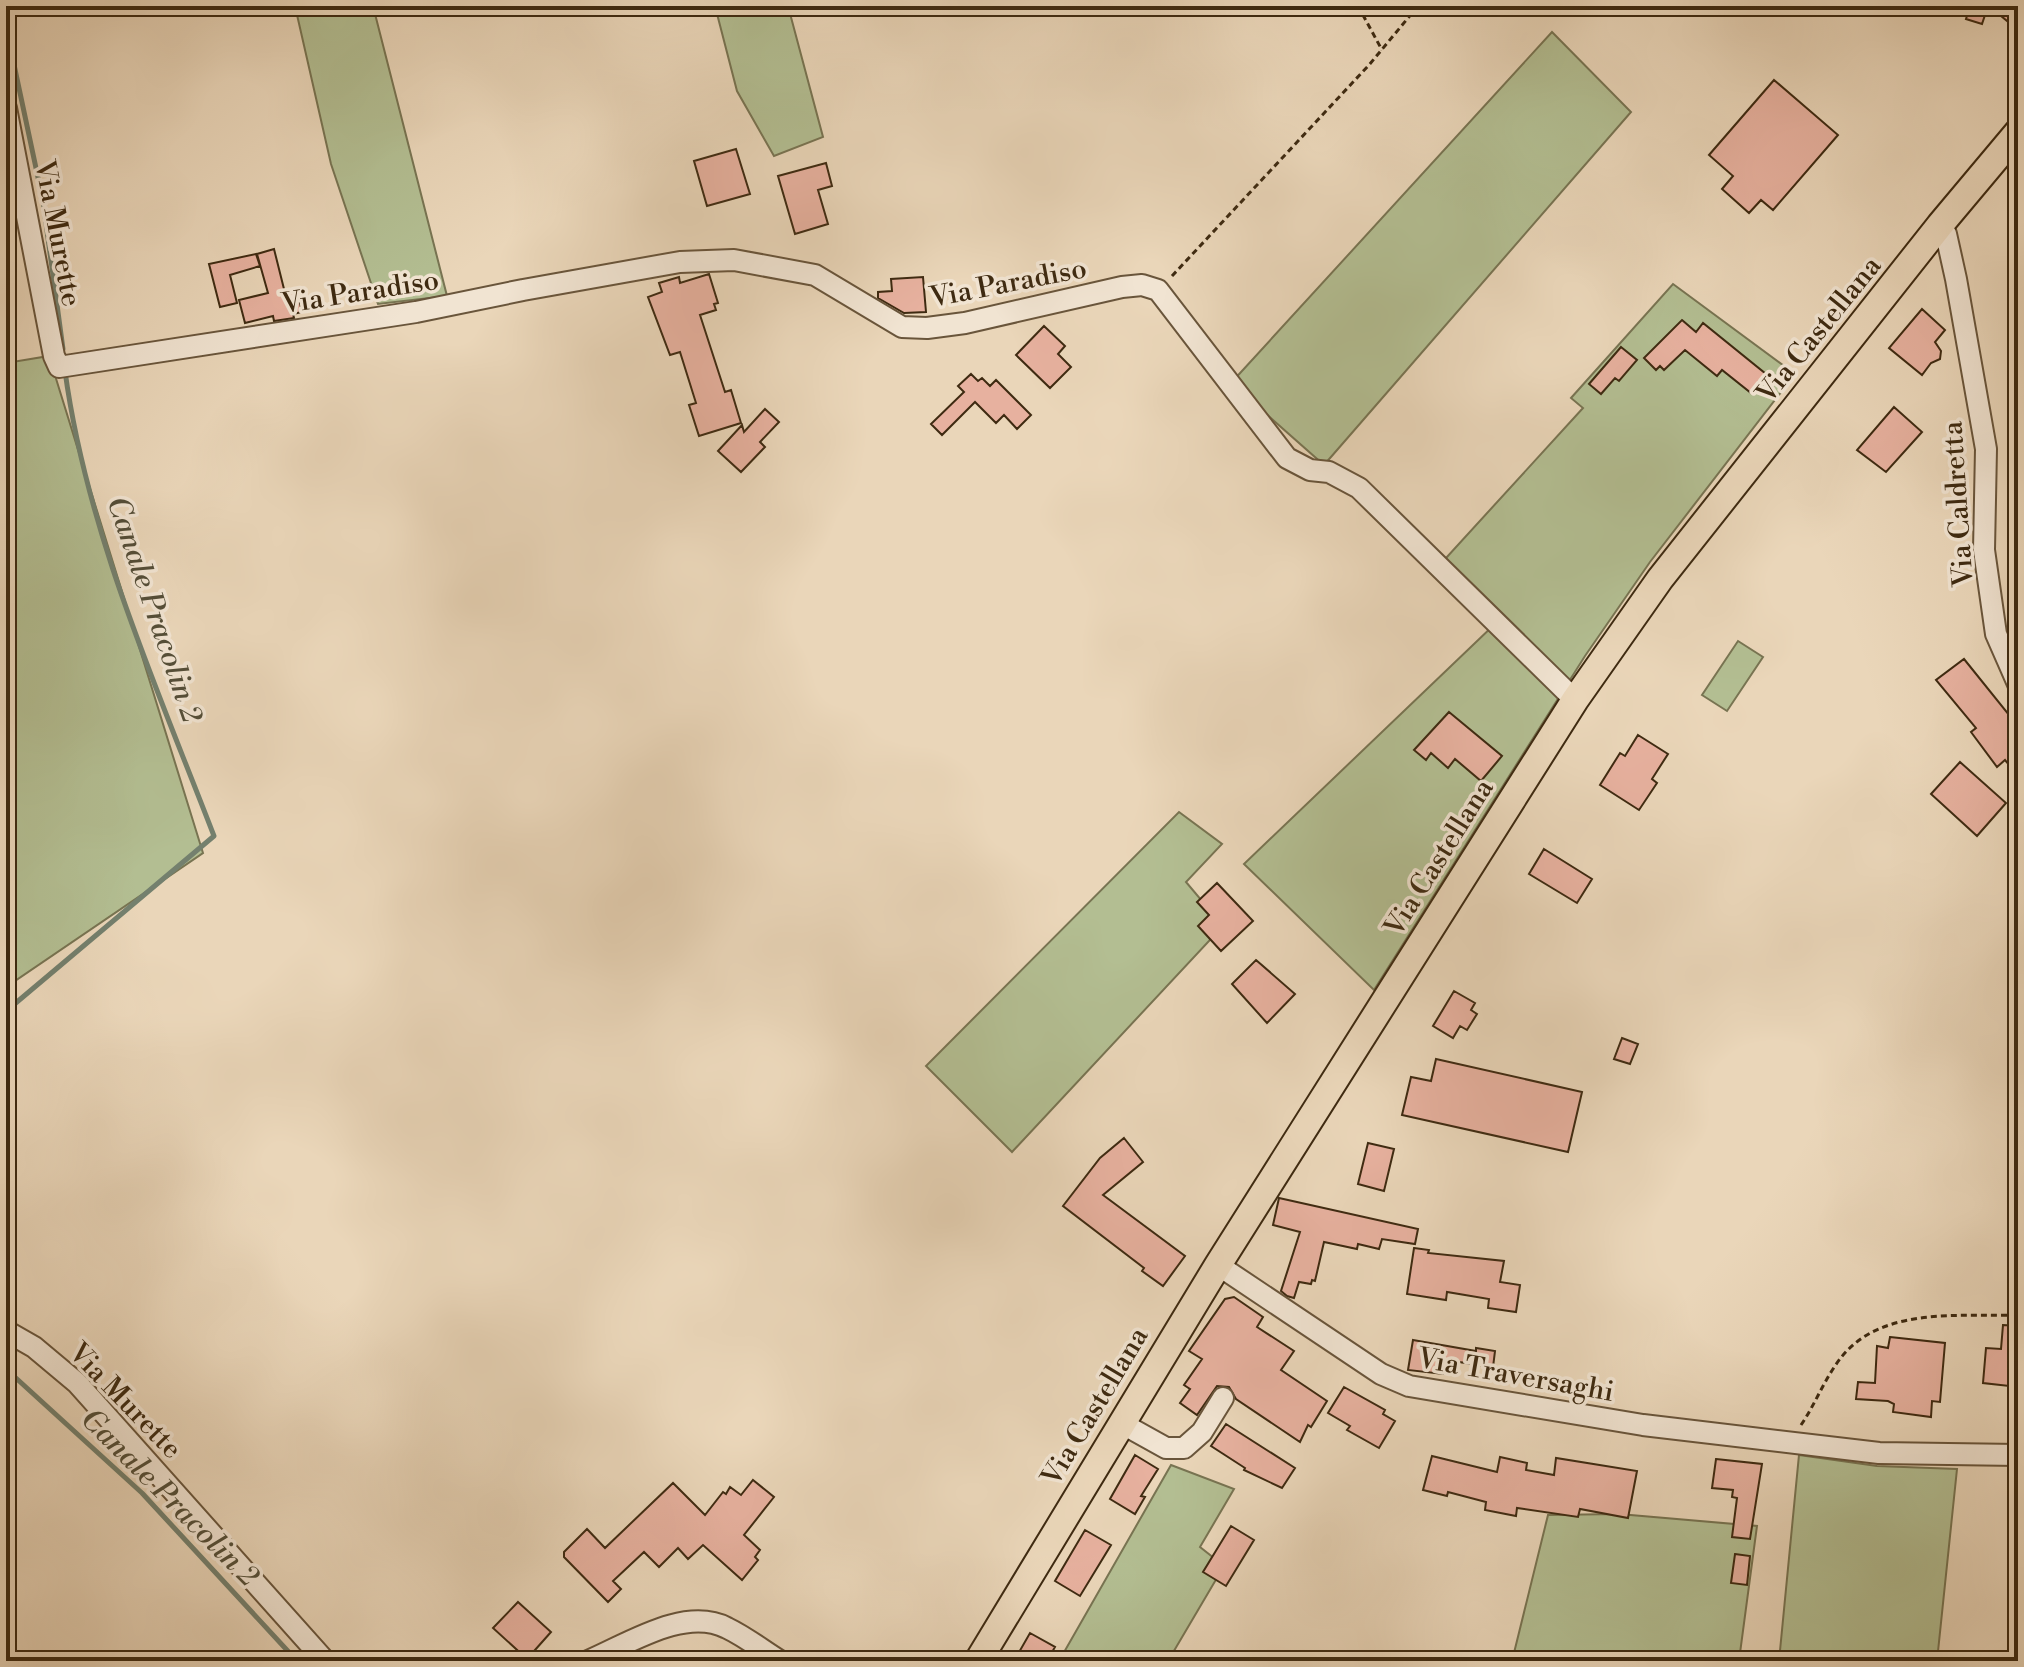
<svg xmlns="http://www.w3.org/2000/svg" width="2024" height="1667" font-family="'Libre Bodoni',serif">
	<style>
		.green { fill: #b3be92; stroke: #787452; stroke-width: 2 }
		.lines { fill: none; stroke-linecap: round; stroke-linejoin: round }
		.stream { stroke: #74806e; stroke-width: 5 }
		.building { fill: #e7b19f; stroke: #3e2a11; stroke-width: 2 }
		.minor-casing { stroke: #69553b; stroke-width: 24 }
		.major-casing { stroke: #3e2a11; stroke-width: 30 }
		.path { stroke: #3e2a11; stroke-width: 3; stroke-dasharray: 6 4; stroke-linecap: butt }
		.minor { stroke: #f1e4d2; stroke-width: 20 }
		.major { stroke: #ead6b9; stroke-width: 26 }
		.labels { text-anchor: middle; stroke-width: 7; stroke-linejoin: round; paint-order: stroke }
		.street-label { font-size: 28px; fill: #3e2a11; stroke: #f1e4d2 }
		.water-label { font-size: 30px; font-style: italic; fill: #544e38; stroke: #f1e4d2 }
	</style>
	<rect width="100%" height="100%" fill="#ead6b9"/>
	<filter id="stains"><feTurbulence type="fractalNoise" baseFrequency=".0025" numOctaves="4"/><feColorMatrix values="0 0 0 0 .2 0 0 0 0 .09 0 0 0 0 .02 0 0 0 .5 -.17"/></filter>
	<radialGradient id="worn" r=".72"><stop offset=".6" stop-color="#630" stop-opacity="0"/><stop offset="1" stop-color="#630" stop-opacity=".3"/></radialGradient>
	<path class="green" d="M295,6H373L447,296L378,304L331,164Z
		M715,6H788L823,137L774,156L737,91Z
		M1552,32L1631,112L1324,465L1231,383Z
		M1673,284L1795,374L1650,562L1585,656L1374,990L1244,864L1497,622L1436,569L1583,408L1571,398Z
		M49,356L203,853L6,987V363Z
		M1738,641L1763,657L1727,711L1702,695Z
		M1179,812L1222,844L1186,882L1223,926L1012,1152L926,1066Z
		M1799,1455L1877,1466L1957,1469L1937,1661H1779Z
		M1171,1465L1234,1489L1200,1547L1224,1566L1168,1661H1059Z
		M1619,1514L1757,1526L1740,1653L1744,1661H1512L1548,1515Z"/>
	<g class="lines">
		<path class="stream" d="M6,27L43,201L63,349
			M6,1016L11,1007L214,836C156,685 87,533 65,371
			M6,1369L142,1493L297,1661"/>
	</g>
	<path class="building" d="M1970,6H1988L1982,24L1966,19Z
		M1989,6H2018V30Z
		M1774,80L1838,135L1773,210L1761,200L1749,213L1722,189L1733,176L1709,155Z
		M736,149L750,194L707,206L694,161Z
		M826,163L832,186L818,190L828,224L795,234L778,176Z
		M274,249L285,293L297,290L302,312L293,314L294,318L274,321L273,316L245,323L239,300L268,293L257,254Z
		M256,254L260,266L230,275L237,303L220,307L209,264Z
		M709,274L718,303L714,304L716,310L700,315L725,392L731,390L741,423L699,436L689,405L696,403L680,352L670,355L648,297L662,292L659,283L679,277L680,283Z
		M923,277L926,312L904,313L878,298V292L892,291L891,279Z
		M1922,309L1945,330L1935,342L1941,351L1940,359L1931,363L1922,375L1889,348Z
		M1682,320L1696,332L1703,323L1766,374L1751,393L1722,370L1717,376L1685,350L1664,370L1660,366L1656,370L1644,358Z
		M1044,326L1065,346L1058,354L1071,367L1050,388L1016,355Z
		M1621,347L1637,360L1619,381L1615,378L1601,394L1589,384Z
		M971,374L978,381L982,378L990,386L996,380L1031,415L1017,429L1004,415L996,423L975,402L942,435L931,424L964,392L958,386Z
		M1894,407L1922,432L1886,472L1857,450Z
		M765,409L779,422L760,442L765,447L741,472L718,451L742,425L744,432Z
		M1964,659L2018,726V776L2005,760L1997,767L1971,732L1976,728L1936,680Z
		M1449,712L1502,756L1481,781L1455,759L1448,768L1431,753L1426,760L1414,750Z
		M1638,735L1668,754L1652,779L1657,783L1639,810L1600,785L1620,753L1625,756Z
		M1960,762L2006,803L1977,836L1931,794Z
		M1544,849L1592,879L1577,903L1529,874Z
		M1217,883L1253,921L1221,951L1198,926L1209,915L1197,902Z
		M1256,960L1295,994L1267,1023L1232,984Z
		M1454,991L1475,1003L1471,1010L1477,1014L1467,1030L1460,1026L1453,1038L1433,1026Z
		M1622,1038L1638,1044L1630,1064L1614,1059Z
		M1436,1059L1582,1092L1568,1152L1402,1115L1411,1077L1431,1081Z
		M1124,1138L1143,1162L1103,1195L1185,1256L1163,1286L1142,1271L1144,1268L1063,1206L1100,1158Z
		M1368,1143L1394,1149L1384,1191L1358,1184Z
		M1279,1198L1418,1229L1415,1244L1382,1239L1379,1249L1358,1244L1357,1249L1324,1242L1315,1281L1312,1280L1311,1284L1299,1282L1294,1298L1287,1296L1281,1291L1300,1232L1273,1225Z
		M1414,1248L1429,1250L1428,1253L1504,1261L1500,1282L1520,1285L1516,1312L1488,1308L1489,1299L1447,1292L1446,1300L1407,1294Z
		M1234,1297L1263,1317L1257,1327L1294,1351L1281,1370L1327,1401L1311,1427L1308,1425L1300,1442L1236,1399L1229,1387L1217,1386L1197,1415L1180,1403L1190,1389L1184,1385L1202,1359L1189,1351L1225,1299Z
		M2003,1325L2018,1326V1387L1983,1383L1986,1348L2001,1349Z
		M1890,1337L1945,1343L1940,1402L1932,1401L1931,1417L1893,1412L1894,1404L1888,1401L1856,1399L1858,1382L1875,1383L1877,1346L1888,1348Z
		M1413,1340L1476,1351V1348L1495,1351L1493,1367L1445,1360L1443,1374L1408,1370Z
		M1344,1387L1385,1410L1383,1414L1395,1421L1379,1448L1347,1430L1350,1426L1328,1413Z
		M1226,1424L1295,1468L1282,1488L1244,1470L1245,1468L1211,1446Z
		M1135,1455L1158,1469L1141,1496L1145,1497L1135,1514L1110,1499Z
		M1432,1456L1497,1472L1500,1457L1527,1463L1526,1470L1554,1475L1556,1458L1637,1471L1628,1518L1580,1509L1578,1517L1517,1508L1516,1516L1485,1510L1486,1502L1448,1492L1447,1496L1423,1490Z
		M1716,1459L1762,1464L1750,1539L1732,1537L1737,1498L1732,1497L1733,1490L1712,1488Z
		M753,1480L774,1497L744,1535L760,1550L755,1557L758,1560L742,1580L703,1545L688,1559L678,1548L659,1567L644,1552L613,1581L621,1589L608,1602L564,1557V1552L587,1529L605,1548L673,1483L705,1515L723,1492L726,1494L730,1487L741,1495Z
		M1231,1526L1254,1540L1226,1586L1203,1572Z
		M1085,1530L1111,1545L1080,1596L1055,1581Z
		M1735,1554L1750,1556L1747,1585L1731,1583Z
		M518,1602L551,1632L527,1659L493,1628Z
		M1030,1633L1055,1647L1047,1661H1014Z"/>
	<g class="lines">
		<defs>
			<path id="minor" d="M6,108L54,356L59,367L416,312L523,290L680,262L734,260L815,275L902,327L927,328L965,323L1122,287L1142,285L1158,290L1287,458L1310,470L1329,472L1359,488L1575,700
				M1940,225L1946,234L1956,279L1986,449L1984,550L1996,634L2018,684
				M1218,1265L1381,1374L1409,1386L1643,1425L1879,1453L2018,1455
				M6,1331L34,1347L77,1383L325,1661
				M1121,1423L1166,1448H1184L1202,1432L1223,1398
				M588,1661C628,1644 685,1606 727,1628C746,1637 762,1650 780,1661"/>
			<path id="major" d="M978,1661L1218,1265L1575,700L1660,579L1940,225L2018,132"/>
		</defs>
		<use href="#minor" class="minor-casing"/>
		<use href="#major" class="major-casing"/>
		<path class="path" d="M1358,6L1382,50
			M1172,276L1369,65L1418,6
			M1801,1425C1814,1406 1822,1385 1835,1366C1874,1305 1956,1317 2018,1315"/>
		<use href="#minor" class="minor"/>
		<use href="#major" class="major"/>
	</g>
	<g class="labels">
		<g class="street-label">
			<text transform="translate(59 233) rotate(79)" y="10">Via Murette</text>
			<text transform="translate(1008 282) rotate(-11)" y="10">Via Paradiso</text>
			<text transform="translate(360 291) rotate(-9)" y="10">Via Paradiso</text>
			<text transform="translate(1818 329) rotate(-51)" y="10">Via Castellana</text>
			<text transform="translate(1957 504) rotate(-94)" y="10">Via Caldretta</text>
			<text transform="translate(1438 857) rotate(-58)" y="10">Via Castellana</text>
			<text transform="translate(1516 1374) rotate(10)" y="10">Via Traversaghi</text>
			<text transform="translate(126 1400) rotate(46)" y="10">Via Murette</text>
			<text transform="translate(1094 1406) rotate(-59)" y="10">Via Castellana</text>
		</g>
		<g class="water-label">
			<text transform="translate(155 609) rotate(71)" y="10">Canale Pracolin 2</text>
			<text transform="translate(170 1497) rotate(45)" y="10">Canale Pracolin 2</text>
		</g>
	</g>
	<rect width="2024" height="1667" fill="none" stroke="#ead6b9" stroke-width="32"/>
	<rect x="8" y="8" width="2008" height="1651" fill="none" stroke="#3e2a11" stroke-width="4"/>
	<rect x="16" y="16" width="1992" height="1635" fill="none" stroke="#3e2a11" stroke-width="2"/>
	<rect width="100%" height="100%" filter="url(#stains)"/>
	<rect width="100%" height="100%" fill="url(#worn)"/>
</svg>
